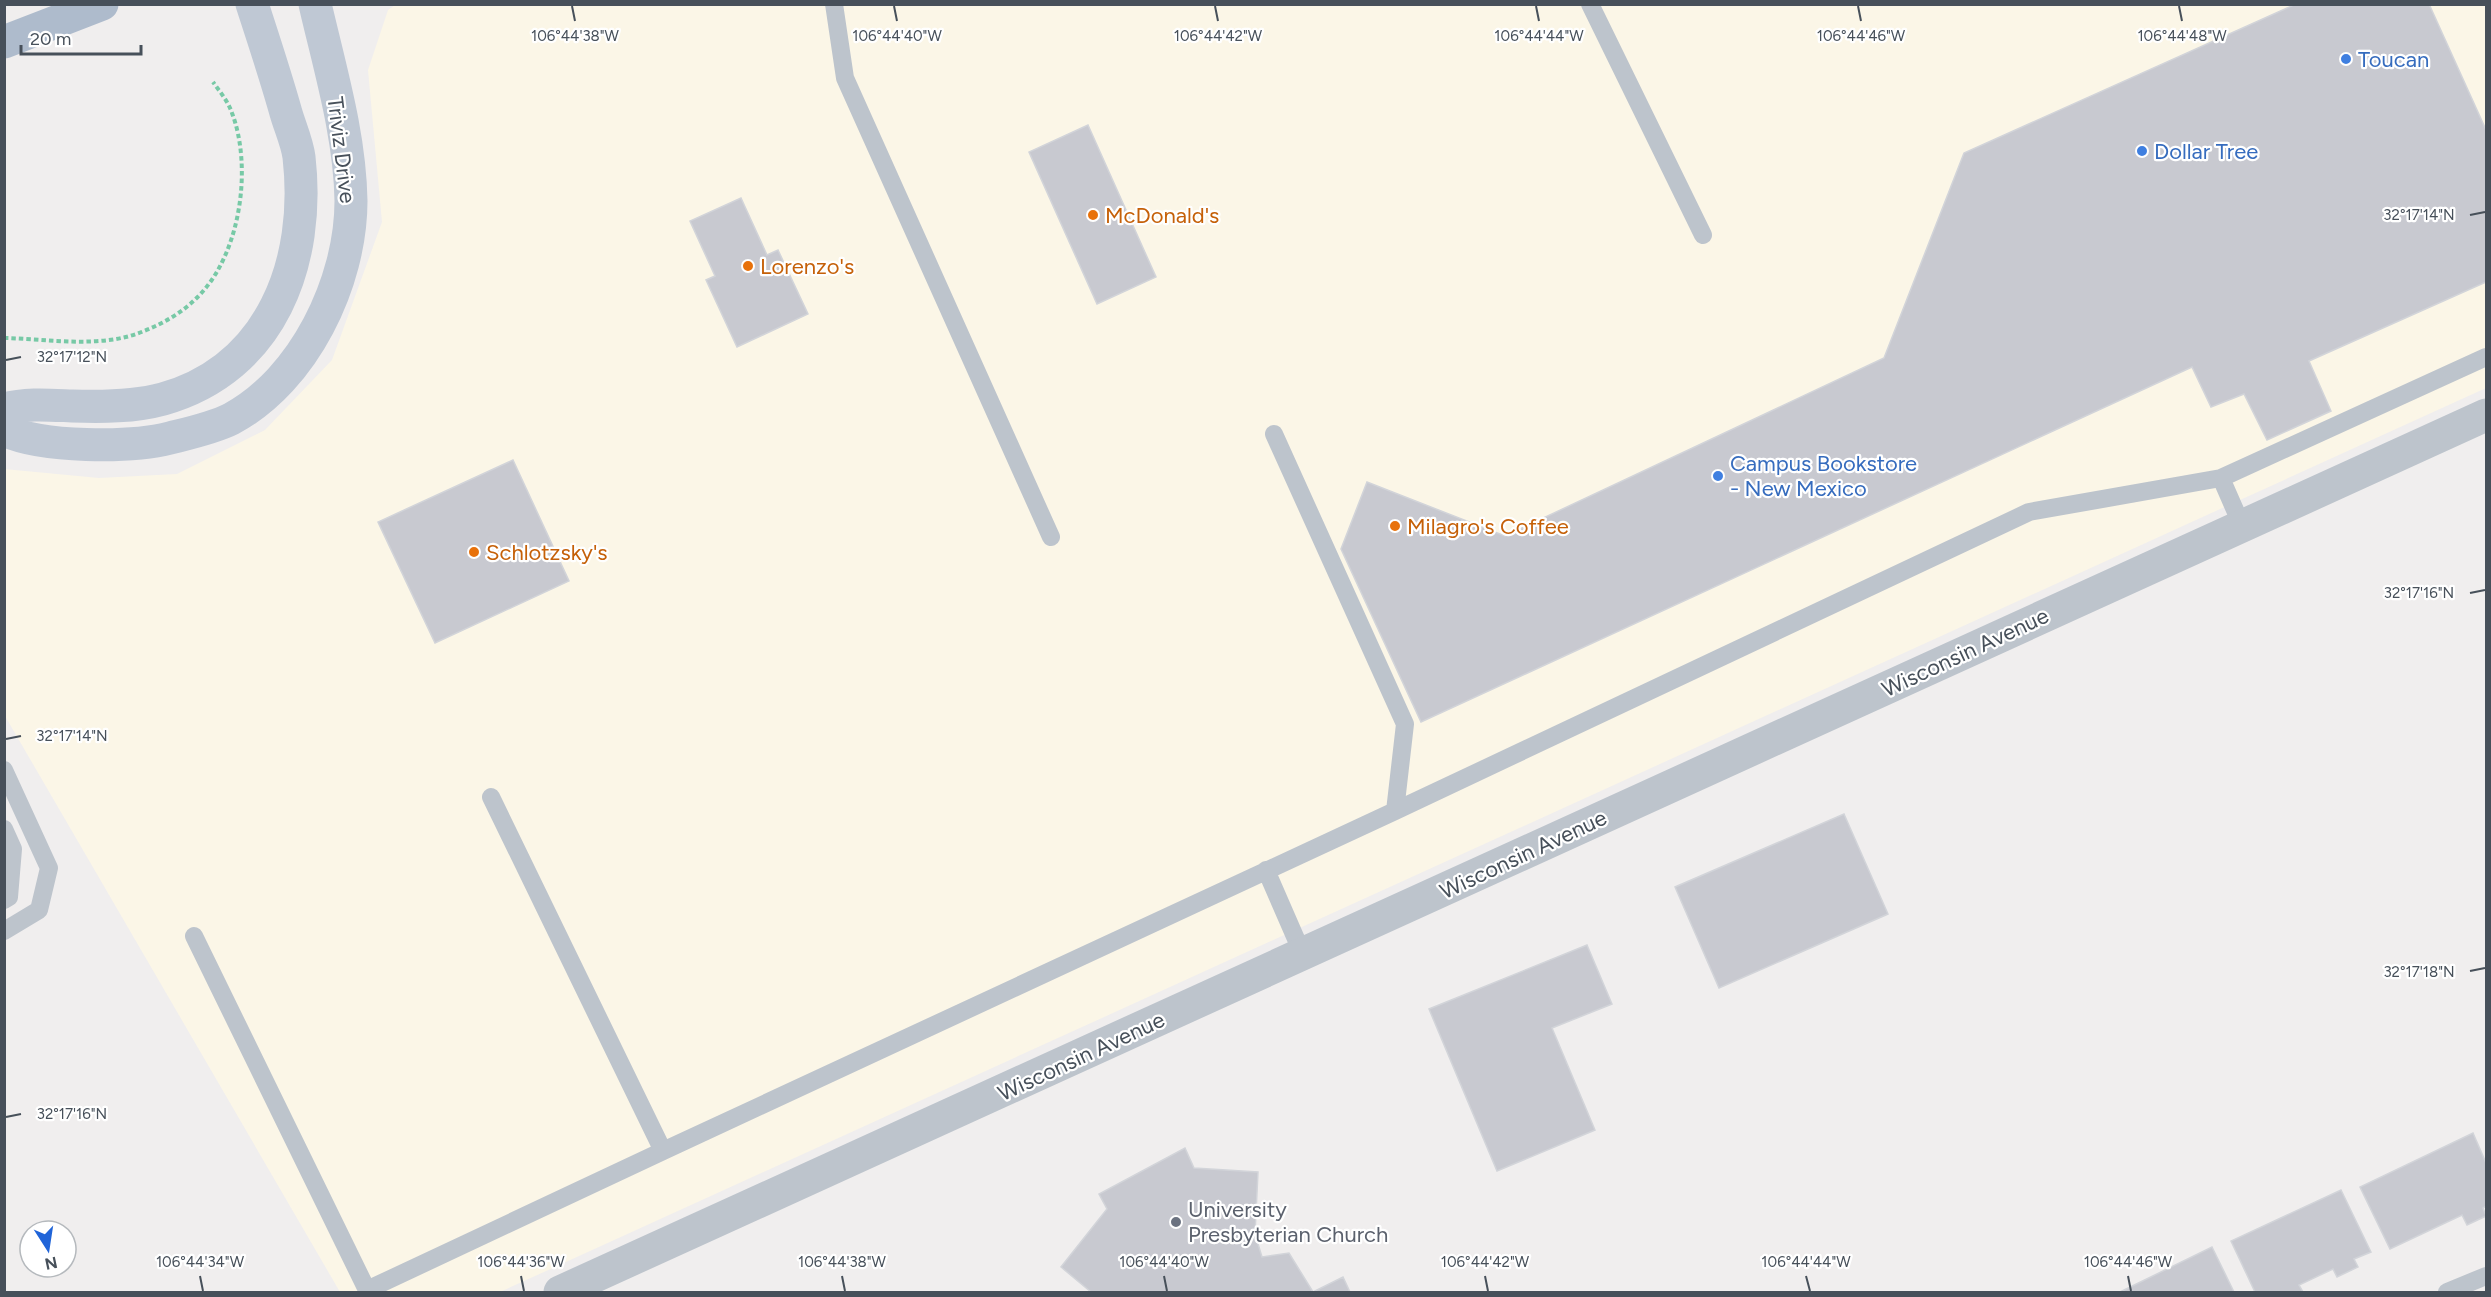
<svg xmlns="http://www.w3.org/2000/svg" width="2491" height="1297" font-family="Figtree,sans-serif">
	<style>
		.commercial { fill: #fbf6e7 }
		.building { fill: #c8c9d0; stroke: #d2d4d9; stroke-width: 1.5 }
		.lines { fill: none; stroke-linecap: round; stroke-linejoin: round }
		.path { stroke: #77c9a6; stroke-width: 4; stroke-dasharray: 4.5 3; stroke-linecap: butt }
		.lane { stroke: #bdc4cc; stroke-width: 18 }
		.street { stroke: #bdc4cc; stroke-width: 33 }
		.secondary { stroke: #bfc8d4; stroke-width: 33 }
		.primary { stroke: #aebbcc; stroke-width: 33 }
		.ticks { fill: none; stroke: #47505a; stroke-width: 2 }
		.shop-dot { fill: #3f7fe0; stroke: #fff; stroke-width: 2 }
		.food-dot { fill: #e8710a; stroke: #fff; stroke-width: 2 }
		.worship-dot { fill: #6b7280; stroke: #fff; stroke-width: 2 }
		.labels { text-anchor: middle; stroke-width: 4.5; stroke-linejoin: round; paint-order: stroke }
		.shop-label { font-size: 22px; fill: #366cbe; stroke: #fff; text-anchor: start }
		.street-label { font-size: 22px; fill: #47505a; stroke: #fff }
		.food-label { font-size: 22px; fill: #c56008; stroke: #fff; text-anchor: start }
		.worship-label { font-size: 22px; fill: #5b616d; stroke: #fff; text-anchor: start }
		.ticks-label { font-size: 15px; text-anchor: middle; fill: #47505a; stroke: #fff; stroke-width: 4.5; stroke-linejoin: round; paint-order: stroke }
	</style>
	<rect width="100%" height="100%" fill="#f0eeee"/>
	<path class="commercial" d="M395,5H2486V388L500,1292H340L5,716L4,469L99,478L177,474L265,430L332,360L382,222L368,70L388,10Z"/>
	<path class="building" d="M2296,4H2429L2486,130V282L2309,361L2331,411L2267,440L2244,394L2211,407L2192,367L1421,722L1341,549L1367,482L1505,536L1884,358L1964,153Z
		M1088,125L1156,277L1097,304L1029,152Z
		M741,198L767,255L778,250L808,314L737,347L706,280L715,276L690,221Z
		M513,460L569,581L435,643L378,522Z
		M1844,814L1888,914L1719,988L1675,887Z
		M1587,945L1612,1004L1552,1028L1595,1130L1497,1171L1429,1009Z
		M2473,1133L2486,1163V1206L2483,1208L2486,1216L2467,1225L2462,1215L2390,1249L2360,1187Z
		M1185,1148L1194,1168L1258,1172L1255,1234L1262,1257L1289,1253L1313,1292L1343,1277L1350,1292H1091L1061,1267L1107,1209L1099,1194Z
		M2341,1190L2371,1252L2354,1259L2358,1267L2337,1277L2333,1269L2299,1285L2303,1292H2255L2231,1241Z
		M2212,1247L2234,1292H2120Z"/>
	<g class="lines">
		<path class="path" d="M4,338C50,339 102,349 144,331C167,322 188,309 204,290C241,247 252,166 232,113C228,101 220,92 213,82"/>
		<path class="lane" d="M834,4L845,78L1051,537
			M1590,4L1703,235
			M1274,434L1405,724L1395,811
			M2221,478L2242,526
			M4,770L49,868L39,910L4,931
			M491,797L663,1151L1395,811L2029,512L2221,478L2486,357
			M4,829L13,849L9,897L4,900
			M1266,870L1303,955
			M194,936L367,1290L663,1151
			M2447,1292L2486,1276"/>
		<path class="street" d="M560,1292L2486,415"/>
		<path class="secondary" d="M4,409C27,403 49,405 72,406C102,407 134,407 163,399C272,368 311,262 299,157C297,142 290,127 286,113C276,77 264,41 252,4
			M4,430C41,448 131,448 170,438C190,433 213,428 231,419C304,380 351,282 351,201C350,135 330,69 315,4"/>
		<path class="primary" d="M4,42L102,4"/>
	</g>
	<path class="ticks" d="M572,6L575,21M894,6L897,21M1215,6L1218,21M1536,6L1539,21M1858,6L1861,21M2179,6L2182,21M2470,215L2485,212M6,360L21,357M2470,593L2485,590M6,739L21,736M2470,971L2485,968M6,1117L21,1114M200,1276L203,1291M521,1276L524,1291M842,1276L845,1291M1164,1276L1167,1291M1485,1276L1488,1291M1806,1276L1810,1291M2128,1276L2131,1291"/>
	<g class="shop-dot">
		<circle cx="2346" cy="59" r="6"/>
		<circle cx="2142" cy="151" r="6"/>
		<circle cx="1718" cy="476" r="6"/>
	</g>
	<g class="food-dot">
		<circle cx="1093" cy="215" r="6"/>
		<circle cx="748" cy="266" r="6"/>
		<circle cx="1395" cy="526" r="6"/>
		<circle cx="474" cy="552" r="6"/>
	</g>
	<circle class="worship-dot" cx="1176" cy="1222" r="6"/>
	<g class="labels">
		<g class="shop-label">
			<text x="2358" y="67">Toucan</text>
			<text x="2154" y="159">Dollar Tree</text>
			<text x="1730" y="471">Campus Bookstore<tspan x="1730" dy="25">- New Mexico</tspan></text>
		</g>
		<g class="street-label">
			<text transform="translate(342 150) rotate(83)" y="8">Triviz Drive</text>
			<text transform="translate(1965 652) rotate(-25)" y="8">Wisconsin Avenue</text>
			<text transform="translate(1523 854) rotate(-25)" y="8">Wisconsin Avenue</text>
			<text transform="translate(1081 1056) rotate(-25)" y="8">Wisconsin Avenue</text>
		</g>
		<g class="food-label">
			<text x="1105" y="223">McDonald's</text>
			<text x="760" y="274">Lorenzo's</text>
			<text x="1407" y="534">Milagro's Coffee</text>
			<text x="486" y="560">Schlotzsky's</text>
		</g>
		<g class="worship-label">
			<text x="1188" y="1217">University<tspan x="1188" dy="25">Presbyterian Church</tspan></text>
		</g>
	</g>
	<g class="ticks-label">
		<text x="575" y="41">106°44'38"W</text>
		<text x="897" y="41">106°44'40"W</text>
		<text x="1218" y="41">106°44'42"W</text>
		<text x="1539" y="41">106°44'44"W</text>
		<text x="1861" y="41">106°44'46"W</text>
		<text x="2182" y="41">106°44'48"W</text>
		<text x="2419" y="220">32°17'14"N</text>
		<text x="72" y="362">32°17'12"N</text>
		<text x="2419" y="598">32°17'16"N</text>
		<text x="72" y="741">32°17'14"N</text>
		<text x="2419" y="977">32°17'18"N</text>
		<text x="72" y="1119">32°17'16"N</text>
		<text x="200" y="1267">106°44'34"W</text>
		<text x="521" y="1267">106°44'36"W</text>
		<text x="842" y="1267">106°44'38"W</text>
		<text x="1164" y="1267">106°44'40"W</text>
		<text x="1485" y="1267">106°44'42"W</text>
		<text x="1806" y="1267">106°44'44"W</text>
		<text x="2128" y="1267">106°44'46"W</text>
	</g>
	<rect width="2491" height="1297" fill="none" stroke="#47505a" stroke-width="12"/>
	<g transform="translate(48 1249) rotate(168)"><circle r="28" fill="#ffffff" stroke="#b5b9bd" stroke-width="1.5"/>
	<path d="M0-4.5L10 22L0 15L-10 22Z" fill="#2064d8"/>
	<text y="-9" font-size="16" font-weight="bold" text-anchor="middle" fill="#47505a">N</text>
	</g>
	<path d="M21 45v9h120v-9" fill="none" stroke="#47505a" stroke-width="3"/>
	<text x="30" y="45" font-size="18" fill="#47505a" stroke="#ffffff" stroke-width="4.5" paint-order="stroke">20 m</text>
</svg>
